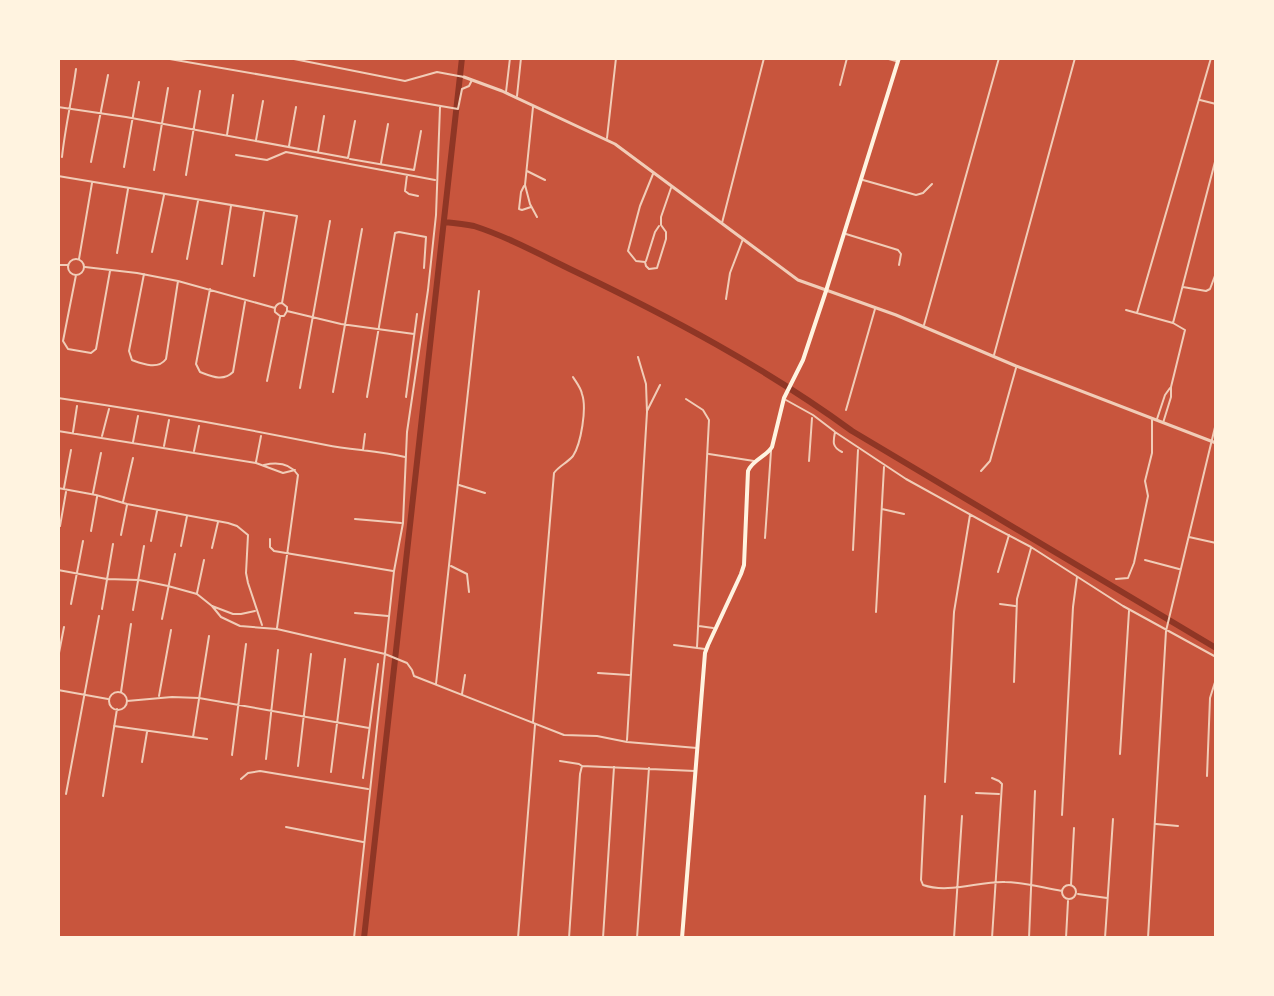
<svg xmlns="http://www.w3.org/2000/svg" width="1274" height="996" font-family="Roboto,sans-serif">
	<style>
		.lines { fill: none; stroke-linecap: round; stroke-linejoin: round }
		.canal { stroke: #8f3625; stroke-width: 6 }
		.minor { stroke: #f1ccb7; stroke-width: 2 }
		.tertiary { stroke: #f1ccb7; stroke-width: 3 }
		.secondary { stroke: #fff3e0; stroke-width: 4 }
	</style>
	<rect width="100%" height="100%" fill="#c8553d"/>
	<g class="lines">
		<path class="canal" d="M444,222C454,223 464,224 474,226C508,237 541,255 574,271C670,317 766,368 852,431L1216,648
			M364,938L462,58"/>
		<path class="minor" d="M164,58L458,109L462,89L469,86L472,80
			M289,58L405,81L437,72L464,77
			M885,58L896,61
			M840,85L847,58
			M506,92L510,58
			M517,96L521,58
			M1200,100L1216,104
			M58,107L126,117L348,158L355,121
			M533,107L525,185L530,204L537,217
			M227,135L233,95
			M607,138L616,58
			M256,140L263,101
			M289,146L296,107
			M318,152L324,116
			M236,155L267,160L286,152L435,180
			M62,157C65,128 72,99 76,69
			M350,159L414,170L421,131
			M91,162L108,75
			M381,163L388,124
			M124,167L139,82
			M154,170L168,88
			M527,171L545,180
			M653,174L640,206L628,251L636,261L645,262L646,266L649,269L657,268L666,239V232L661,225V217L671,188
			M186,175L200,91
			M407,175L405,191L409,194L418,196
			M58,176L297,216L282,303
			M863,180L916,195L923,193L932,184
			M524,186L521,192L519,209L522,210L531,207
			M722,223L764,58
			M846,234L898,250L901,254L899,265
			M152,252L164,195
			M117,253L128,189
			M68 267a8 8 0 1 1 16 0a8 8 0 1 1-16 0Z
			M79,259L92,183
			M187,259L198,201
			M646,261L655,232L659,226
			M222,264L231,206
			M58,265H67
			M85,267L137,273L178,281L275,308
			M144,274L129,351L132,360C143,364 158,370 166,359L178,281
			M76,275L63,341L68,349L91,353L96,349L110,271
			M254,276L264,212
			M1183,287L1206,291L1210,289L1216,273
			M210,289L196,364L200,372C211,376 223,382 233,372L245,302
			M726,299L730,273L743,239
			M1126,310L1173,323L1185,330L1171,387V397L1163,423
			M287,311L284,316H280L275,312C274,307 277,303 282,303L287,307V311L341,324L414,334
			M1137,313L1211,58
			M1173,323L1216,158
			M924,325L999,58
			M994,355L1075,58
			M267,381L280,317
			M300,388L330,221
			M333,392L362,229
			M367,397L395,233L399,232L426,237L424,268
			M406,397L417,314
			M58,398C148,411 237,427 326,445C352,450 379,451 405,457
			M686,399L703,410L709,420L697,647
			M786,400L813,415L834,431
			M846,410L875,309
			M647,411L660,385
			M1157,419L1165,395L1170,388
			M58,431L256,463L283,473L295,470
			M73,432L77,406
			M102,436L109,409
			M133,442L138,416
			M164,446L169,420
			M363,450L365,434
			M194,451L199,426
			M842,452C832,447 833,442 835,432L906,479L991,526L1031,547L1123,606L1216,657
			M709,454L754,461
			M809,461L812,418
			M256,462L261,436
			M264,465C277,462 290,463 298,475L277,628
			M981,471L990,461L1016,368
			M459,485L485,493
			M58,488L96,495L127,504L228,523L237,526L248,535L246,573L248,583L262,625
			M64,488L71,450
			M93,493L101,453
			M123,502L133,458
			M882,509L904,514
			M355,519L401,523
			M60,526L66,492
			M91,531L97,497
			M121,535L127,505
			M1189,537L1216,543
			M765,538L771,451
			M270,539V547L274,551L393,571
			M151,541L157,511
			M181,546L187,516
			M212,548L218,522
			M853,550L858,450
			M1145,560L1179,569
			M451,566L467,574L469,592
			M58,570L107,579L139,580L168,586L197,594L212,606L233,614H241L255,611
			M998,572L1009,535
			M1116,579L1128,578L1134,563L1148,496L1145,481L1152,453V420
			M197,593L204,560
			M71,604L83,541
			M1000,604L1015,606
			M212,606L221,617L240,626L277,629L385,654L407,663L412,670L414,676L564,735L597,736L627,742L697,748
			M102,609L113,544
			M133,610L144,546
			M876,612L884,467
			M355,613L388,616
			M162,619L175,554
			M699,626L713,628
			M674,645L705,649
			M58,658L64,627
			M598,673L629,675
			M1014,682L1017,599L1031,548
			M436,684L479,291
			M58,690L108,699
			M121,692L131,624
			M109 701a9 9 0 1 1 18 0a9 9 0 1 1-18 0Z
			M462,694L465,675
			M159,696L171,630
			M127,701L172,697L199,698L369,728
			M533,722L554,473C559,466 567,463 573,456C581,444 587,408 582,394C581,388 576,382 573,377
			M114,726L207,739
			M193,737L209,636
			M627,740L647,412L646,384L638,357
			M1120,754L1129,611
			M232,755L246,644
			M266,759L278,650
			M560,761L579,764L582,766L695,771
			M142,762L147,732
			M298,766L311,654
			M331,772L345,659
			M1207,776L1210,698L1216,679
			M363,778L378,664
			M992,778L999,781L1002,784L992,938
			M241,779L248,773L260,771L368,789
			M945,782L954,612L970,515
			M976,793L999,794
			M66,794L99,616
			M103,796L117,709
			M925,796L921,880L923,885C949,894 979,881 1005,882C1024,882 1043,888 1062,891
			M1062,815L1073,607L1077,577
			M1156,824L1178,826
			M286,827L363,842
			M1062 892a7 7 0 1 1 14 0a7 7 0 1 1-14 0Z
			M1071,885L1074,828
			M1078,894L1107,898
			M354,938L394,571L403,523L407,432L428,290L436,215L440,107
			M518,938L535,725
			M569,938L580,774L582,766
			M603,938L614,767
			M637,938L649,768
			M954,938L962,816
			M1029,938L1035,791
			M1066,938L1068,901
			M1105,938L1113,819
			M1148,938L1166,631L1216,423"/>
		<path class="tertiary" d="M464,77L502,91L615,144L798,280L896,315L1016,366L1216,443"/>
		<path class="secondary" d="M682,938L705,653L708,645L741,574L744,565L748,471C753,459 766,457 772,447L784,398L803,360L826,291L899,58"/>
	</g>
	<rect width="1274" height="996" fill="none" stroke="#fff3e0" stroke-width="120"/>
</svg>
